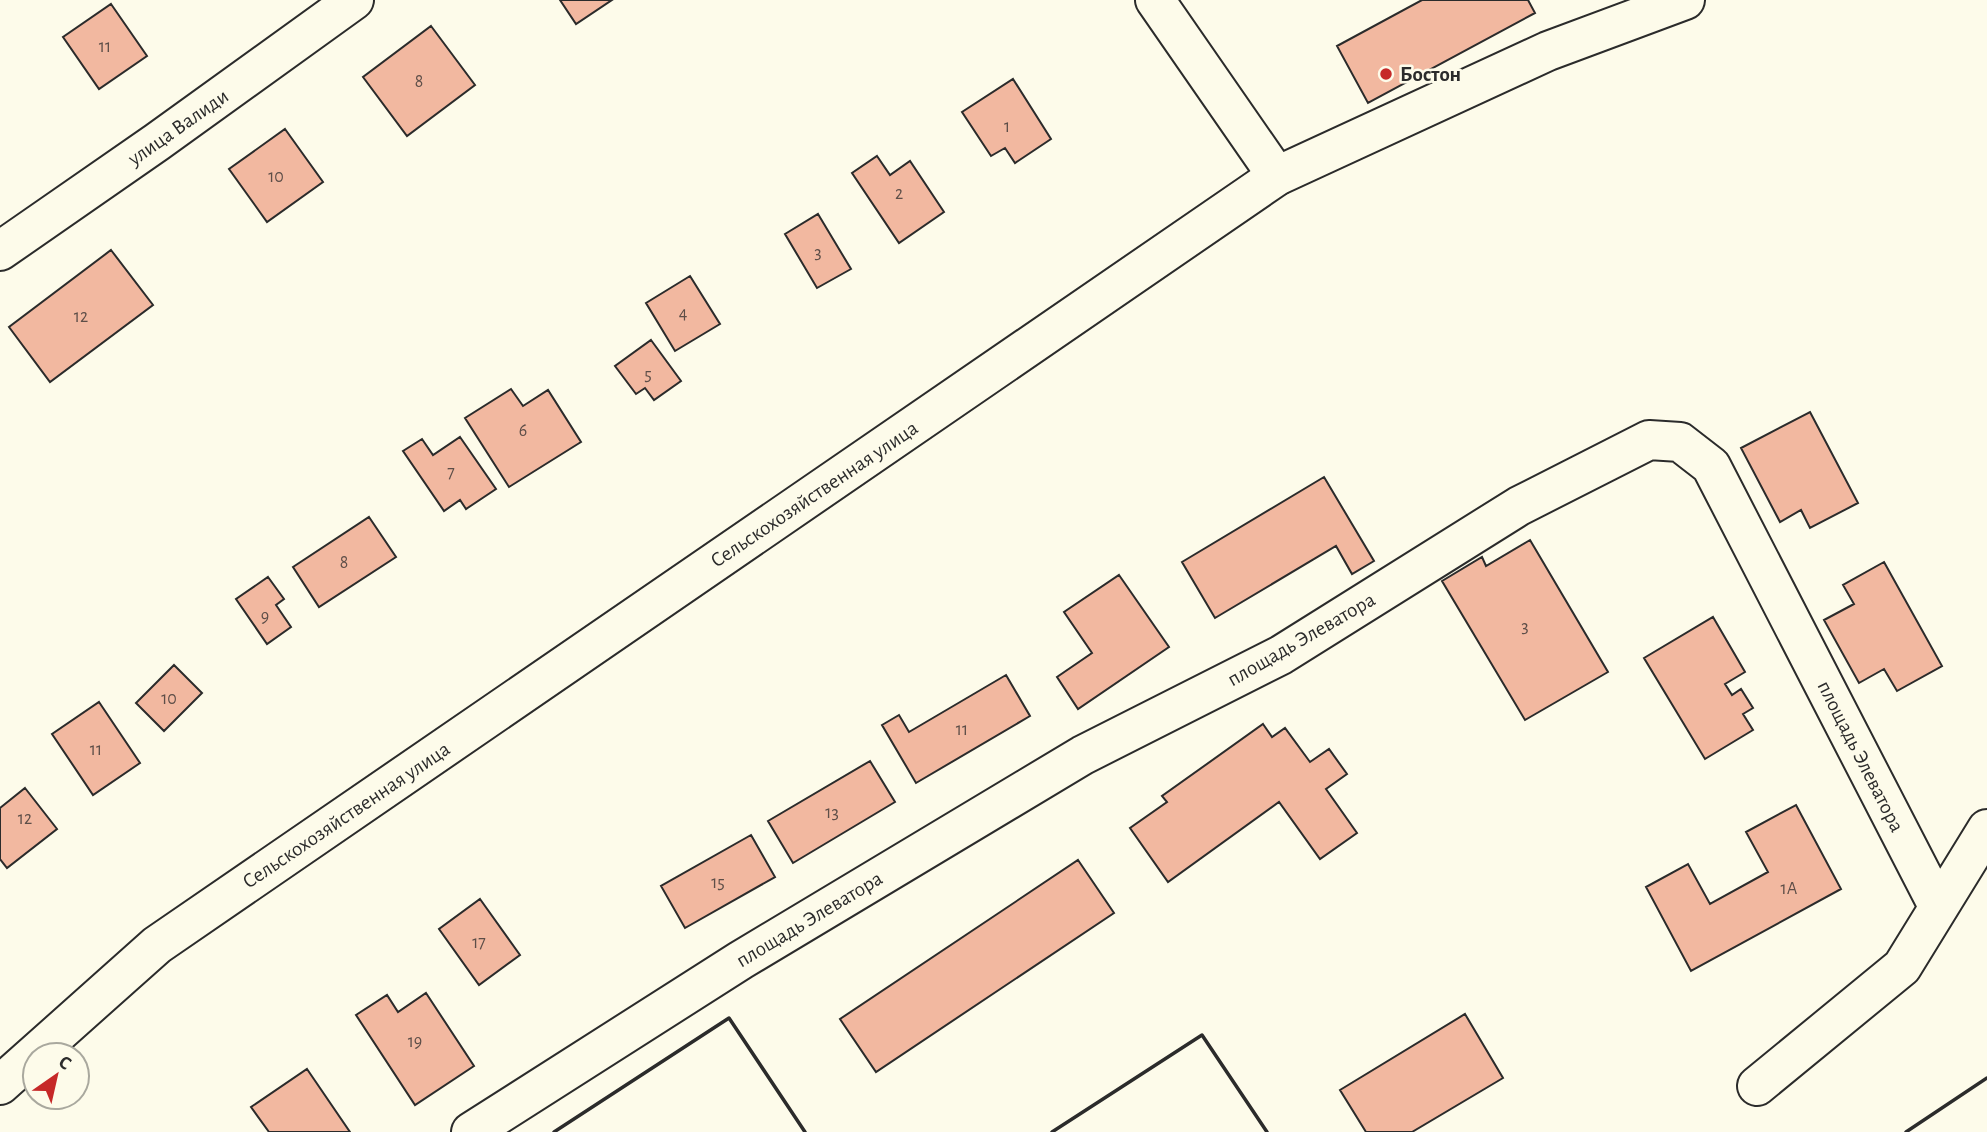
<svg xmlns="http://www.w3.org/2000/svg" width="1987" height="1132" font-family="'Alegreya Sans',sans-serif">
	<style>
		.building { fill: #f2b8a0; stroke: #2b2b2b; stroke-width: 2 }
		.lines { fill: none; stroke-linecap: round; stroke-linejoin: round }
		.minor-casing { stroke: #2b2b2b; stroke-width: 42 }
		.major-casing { stroke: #2b2b2b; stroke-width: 42 }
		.minor { stroke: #fdfbea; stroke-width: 38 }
		.major { stroke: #fdfbea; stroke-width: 38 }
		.wall { stroke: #2b2b2b; stroke-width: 3.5 }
		.poi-dot { fill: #c62828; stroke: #fdfbea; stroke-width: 2.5 }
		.labels { text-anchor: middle; stroke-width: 5; stroke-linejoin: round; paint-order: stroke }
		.number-label { font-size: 18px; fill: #5d4e48 }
		.poi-label { font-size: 21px; font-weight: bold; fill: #2b2b2b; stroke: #fdfbea; text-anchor: start }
		.street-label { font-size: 21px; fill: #2b2b2b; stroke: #fdfbea }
	</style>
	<rect width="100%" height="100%" fill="#fdfbea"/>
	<path class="building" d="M560,0H612L576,24Z
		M1422,0H1528L1535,13L1368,103L1337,46Z
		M111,4L147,56L99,89L63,37Z
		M431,26L475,85L407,136L363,77Z
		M1013,79L1051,139L1015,163L1005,148L991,156L962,112Z
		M285,129L323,182L267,222L229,169Z
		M877,156L890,175L910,161L944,212L899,243L852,173Z
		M818,214L851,269L817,288L785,234Z
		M111,250L153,305L50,382L9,327Z
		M690,276L720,324L675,351L646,303Z
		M651,340L681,381L654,400L645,388L636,394L615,366Z
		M511,389L523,406L548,390L581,442L509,487L465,418Z
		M1810,412L1858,503L1810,528L1801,510L1780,522L1741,448Z
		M460,437L496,489L466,509L460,500L444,511L403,451L422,439L433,455Z
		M1324,477L1374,561L1352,574L1336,546L1215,618L1182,562Z
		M369,517L396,557L319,607L293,567Z
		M1530,540L1608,672L1525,720L1442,581L1482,557L1486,566Z
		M1884,562L1942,666L1897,691L1884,669L1859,683L1824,620L1854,604L1843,585Z
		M1119,575L1169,647L1078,709L1057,677L1092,653L1064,612Z
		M268,577L284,599L276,605L291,627L267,644L236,599Z
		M1713,617L1745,672L1725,684L1732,695L1741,689L1753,708L1743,714L1753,730L1705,759L1644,658Z
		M174,665L202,693L164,731L136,703Z
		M1006,675L1030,716L916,783L882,725L899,715L909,732Z
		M99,702L140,763L93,795L52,734Z
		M1263,724L1272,737L1285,728L1310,762L1329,749L1347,774L1326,789L1357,833L1320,859L1279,802L1168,882L1130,828L1167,802L1162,796Z
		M870,761L895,802L793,863L768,821Z
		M25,788L57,829L7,868L0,859V808Z
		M1796,805L1841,889L1691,971L1646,887L1688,864L1710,904L1768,872L1746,832Z
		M751,835L775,877L685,928L661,886Z
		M1078,860L1114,913L876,1072L840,1019Z
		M480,899L520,955L479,985L439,929Z
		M426,993L474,1066L415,1105L356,1015L387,995L398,1012Z
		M1465,1014L1503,1078L1412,1132H1366L1340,1090Z
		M307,1069L350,1132H269L251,1107Z"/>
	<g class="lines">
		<defs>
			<path id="minor" d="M1155,0L1277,176
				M0,251L157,142L354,0
				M1757,1086L1902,967L1987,829
				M471,1132L741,960L1083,755L1281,655L1519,506L1649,440L1680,442L1711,466L1938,906"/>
			<path id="major" d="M0,1085L157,945L1277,176L1548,51L1685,0"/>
		</defs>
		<use href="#minor" class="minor-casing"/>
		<use href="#major" class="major-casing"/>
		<use href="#minor" class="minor"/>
		<use href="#major" class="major"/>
		<path class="wall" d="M554,1132L729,1018L805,1132
			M1052,1132L1202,1035L1267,1132
			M1906,1132L1987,1078"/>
	</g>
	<circle class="poi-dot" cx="1386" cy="74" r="7"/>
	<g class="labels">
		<g class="number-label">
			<text x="105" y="52">11</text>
			<text x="419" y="87">8</text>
			<text x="1007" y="132">1</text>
			<text x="276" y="182">10</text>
			<text x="899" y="199">2</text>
			<text x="818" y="258">3</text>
			<text x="683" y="319">4</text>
			<text x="81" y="322">12</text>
			<text x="648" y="380">5</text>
			<text x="523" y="436">6</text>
			<text x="451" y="478">7</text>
			<text x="344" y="568">8</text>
			<text x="265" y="622">9</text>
			<text x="1525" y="632">3</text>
			<text x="169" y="704">10</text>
			<text x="962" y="735">11</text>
			<text x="96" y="755">11</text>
			<text x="832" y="818">13</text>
			<text x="25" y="824">12</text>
			<text x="718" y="888">15</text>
			<text x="1789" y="894">1А</text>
			<text x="479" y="948">17</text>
			<text x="415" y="1047">19</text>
		</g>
		<g class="poi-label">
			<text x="1400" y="81">Бостон</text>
		</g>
		<g class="street-label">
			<text transform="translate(178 127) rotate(-35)" y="7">улица Валиди</text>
			<text transform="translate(814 494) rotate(-34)" y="7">Сельскохозяйственная улица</text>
			<text transform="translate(1301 639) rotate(-30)" y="7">площадь Элеватора</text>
			<text transform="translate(1861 756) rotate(63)" y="7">площадь Элеватора</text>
			<text transform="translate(346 815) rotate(-34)" y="7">Сельскохозяйственная улица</text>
			<text transform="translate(809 919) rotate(-31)" y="7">площадь Элеватора</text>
		</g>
	</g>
	<g transform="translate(56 1076) rotate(34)"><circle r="33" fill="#fdfbea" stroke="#a9a89e" stroke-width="2"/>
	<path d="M0-5L12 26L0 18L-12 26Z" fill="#c62828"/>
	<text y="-10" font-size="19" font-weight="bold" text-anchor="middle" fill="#2b2b2b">С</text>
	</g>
</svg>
